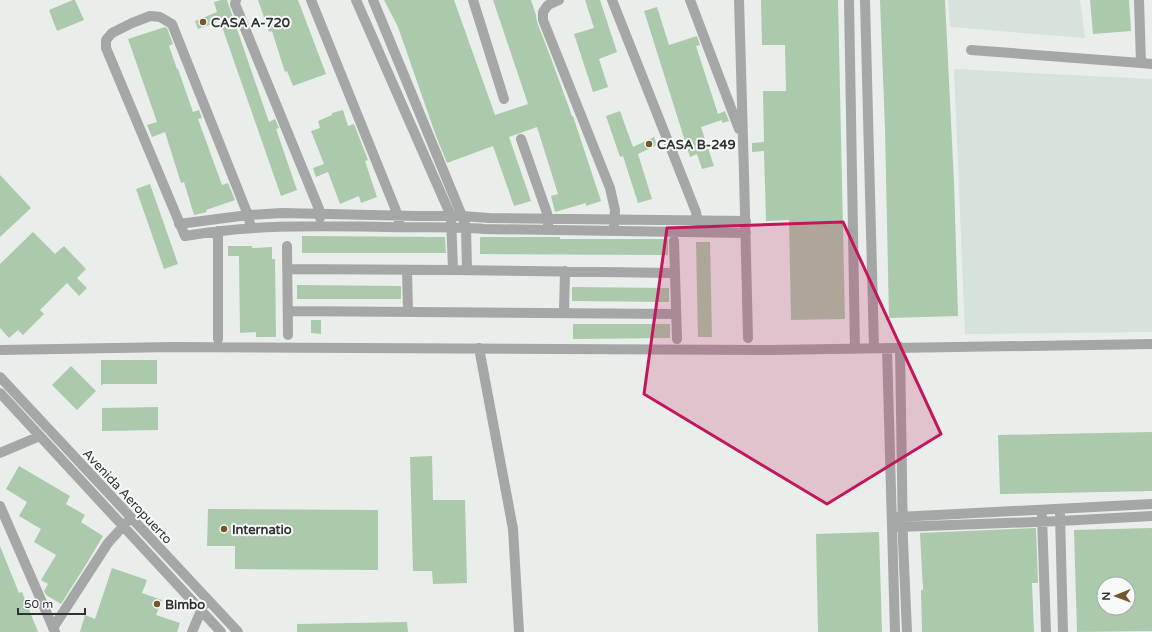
<svg xmlns="http://www.w3.org/2000/svg" width="1152" height="632" font-family="'Varela Round',sans-serif">
	<style>
		.built { fill: #d5e3dc }
		.building { fill: #aacaab; fill-rule: evenodd }
		.lines { fill: none; stroke-linecap: round; stroke-linejoin: round }
		.minor { stroke: #a4a7a6; stroke-width: 10 }
		.marked { fill: #c2185b; fill-opacity: 0.2; stroke: #c2185b; stroke-width: 3; stroke-linejoin: round }
		.poi-dot { fill: #75562b; stroke: #f6fbf9; stroke-width: 1.5 }
		.labels { text-anchor: middle; stroke-width: 4; stroke-linejoin: round; paint-order: stroke }
		.poi-label { font-size: 13px; font-weight: bold; fill: #303231; stroke: #f6fbf9; text-anchor: start }
		.street-label { font-size: 13px; fill: #303231; stroke: #f6fbf9 }
	</style>
	<rect width="100%" height="100%" fill="#e9eeeb"/>
	<path class="built" d="M948,0H1080L1085,38L950,27Z
		M954,69L1152,79V332L965,334Z"/>
	<path class="building" d="M73,0H75L84,20L57,31L49,10Z
		M221,0H227L269,122L275,119L279,128L276,129L297,190L281,196L220,21L198,29L195,21L217,12L214,2Z
		M258,0H298L326,74L293,86L287,71L285,72L272,31L269,32Z
		M384,0H454L495,115L528,104L493,0H531L536,15L537,22L552,61L572,116H573L601,201L586,206V203L555,212L551,196L558,194L537,127L509,137L531,201L514,206L493,146L447,163L436,136L398,27Z
		M585,0H600L617,52L599,59L608,87L593,92L574,34L594,28Z
		M761,0H838L845,319L791,320L789,220L766,221L764,151L752,152V143L764,142L763,91H786L785,45H762Z
		M880,0H945L954,182L958,316L889,318L885,129Z
		M1090,0H1129L1131,31L1093,34Z
		M657,7L669,45L697,36L700,45L696,46L718,114L725,111L729,121L722,123V120L701,127L714,166L702,169L697,154L690,157L644,11Z
		M165,27L167,28L173,44L169,46L177,69H178L193,112L199,110L202,118L198,119L222,185L228,183L235,200L206,210L207,212L194,215L184,182L181,183L165,132L152,137L147,125L157,122L128,39Z
		M343,110L348,126L354,124L368,160L365,161L377,197L361,203L359,196L340,204L328,172L316,177L313,168L324,164L311,131L320,128L318,121L332,115V113Z
		M620,111L633,147L654,137L657,145L638,154L652,199L638,203L623,156L620,157L606,116Z
		M0,175L31,208L0,237Z
		M150,184L178,264L164,269L136,189Z
		M33,232L55,254L64,246L86,269L77,278L87,288L79,296L67,283L40,310L44,314L23,335L18,330L9,338L0,328V264Z
		M302,236L445,237L446,253H302Z
		M480,237H560V239H668V255L480,254Z
		M696,242H710L712,337H698Z
		M228,246H252V248L272,247V259H275L276,337H256V332L240,333L239,256H228Z
		M297,285L401,286V299H297Z
		M572,287L669,288V302L572,301Z
		M311,320H321V334L311,333Z
		M573,324H670V338L573,339Z
		M101,360H157V384H103L101,386Z
		M71,366L96,391L77,410L52,385Z
		M158,407V430L102,431V408Z
		M1152,432V491L1000,494L998,435Z
		M432,456L433,500H465L467,583L433,584L432,571H413L410,457Z
		M19,466L70,496L66,504L85,515L81,522L103,536L87,563L61,604L46,595L44,591L48,584L41,580L56,555L34,542L41,529L19,516L27,502L6,489Z
		M208,509L378,510V570L235,569V546H207Z
		M1036,528L1038,583H1032L1034,632H922L921,590H923L920,533Z
		M1152,528V631L1077,632L1074,530ZM1104,584H1128V608H1104Z
		M879,532L882,632H818L816,534Z
		M0,546L19,593L22,592L38,632H0Z
		M112,568L147,580L142,593L162,600L156,615L180,623L177,632H80L85,615L95,619Z
		M407,622L408,632H297V624Z"/>
	<g class="lines">
		<path class="minor" d="M236,0L235,4L319,209L320,218
			M311,0L395,208L399,221
			M356,0L451,216L453,270
			M373,0L462,216L466,227L467,270
			M473,0L504,99
			M559,0L548,5L543,12V20L610,188L615,210L614,225
			M612,0L696,212L698,226
			M690,0L739,129
			M739,0C742,113 746,225 748,338
			M849,0L855,349
			M865,0L874,348
			M971,50L1141,63L1139,0
			M1141,63L1152,64
			M521,139L547,213L548,224
			M179,224L248,215L282,213L416,216H462L489,218L746,221
			M251,228L248,215L172,24L160,17L150,16L132,23L112,33L106,40V48L185,236C252,224 321,226 389,227C421,228 452,226 484,229L746,233
			M674,241L677,339
			M287,246L288,335
			M287,269L453,270L675,273
			M407,270L408,312
			M288,311L676,314
			M564,313L565,271
			M218,339V231
			M900,347L903,541L907,632
			M479,348L513,529L519,632
			M887,348L895,632
			M0,350L173,347L771,350L1152,344
			M0,377L238,632
			M0,393L221,632
			M0,453L40,436
			M0,506L55,632
			M1060,514L1063,632
			M1042,516L1046,632
			M898,517L1152,504
			M898,527L1060,521L1152,516
			M53,628L108,543L127,522
			M192,632L203,606"/>
	</g>
	<path class="marked" d="M843,222L941,434L827,504L644,394L667,228Z"/>
	<g class="poi-dot">
		<circle cx="203" cy="22" r="4"/>
		<circle cx="649" cy="144" r="4"/>
		<circle cx="224" cy="529" r="4"/>
		<circle cx="157" cy="604" r="4"/>
	</g>
	<g class="labels">
		<g class="poi-label">
			<text x="211" y="27">CASA A-720</text>
			<text x="657" y="149">CASA B-249</text>
			<text x="232" y="534">Internatio</text>
			<text x="165" y="609">Bimbo</text>
		</g>
		<g class="street-label">
			<text transform="translate(128 496) rotate(47)" y="5">Avenida Aeropuerto</text>
		</g>
	</g>
	<g transform="translate(1116 596) rotate(269)"><circle r="19" fill="#f6fbf9" stroke="#a7aba9"/>
	<path d="M0-3L7 15L0 10L-7 15Z" fill="#75562b"/>
	<text y="-6" font-size="11" font-weight="bold" text-anchor="middle" fill="#303231">N</text>
	</g>
	<path d="M18 608v6h67v-6" fill="none" stroke="#303231" stroke-width="2"/>
	<text x="24" y="608" font-size="12" fill="#303231" stroke="#f6fbf9" stroke-width="3" paint-order="stroke">50 m</text>
</svg>
